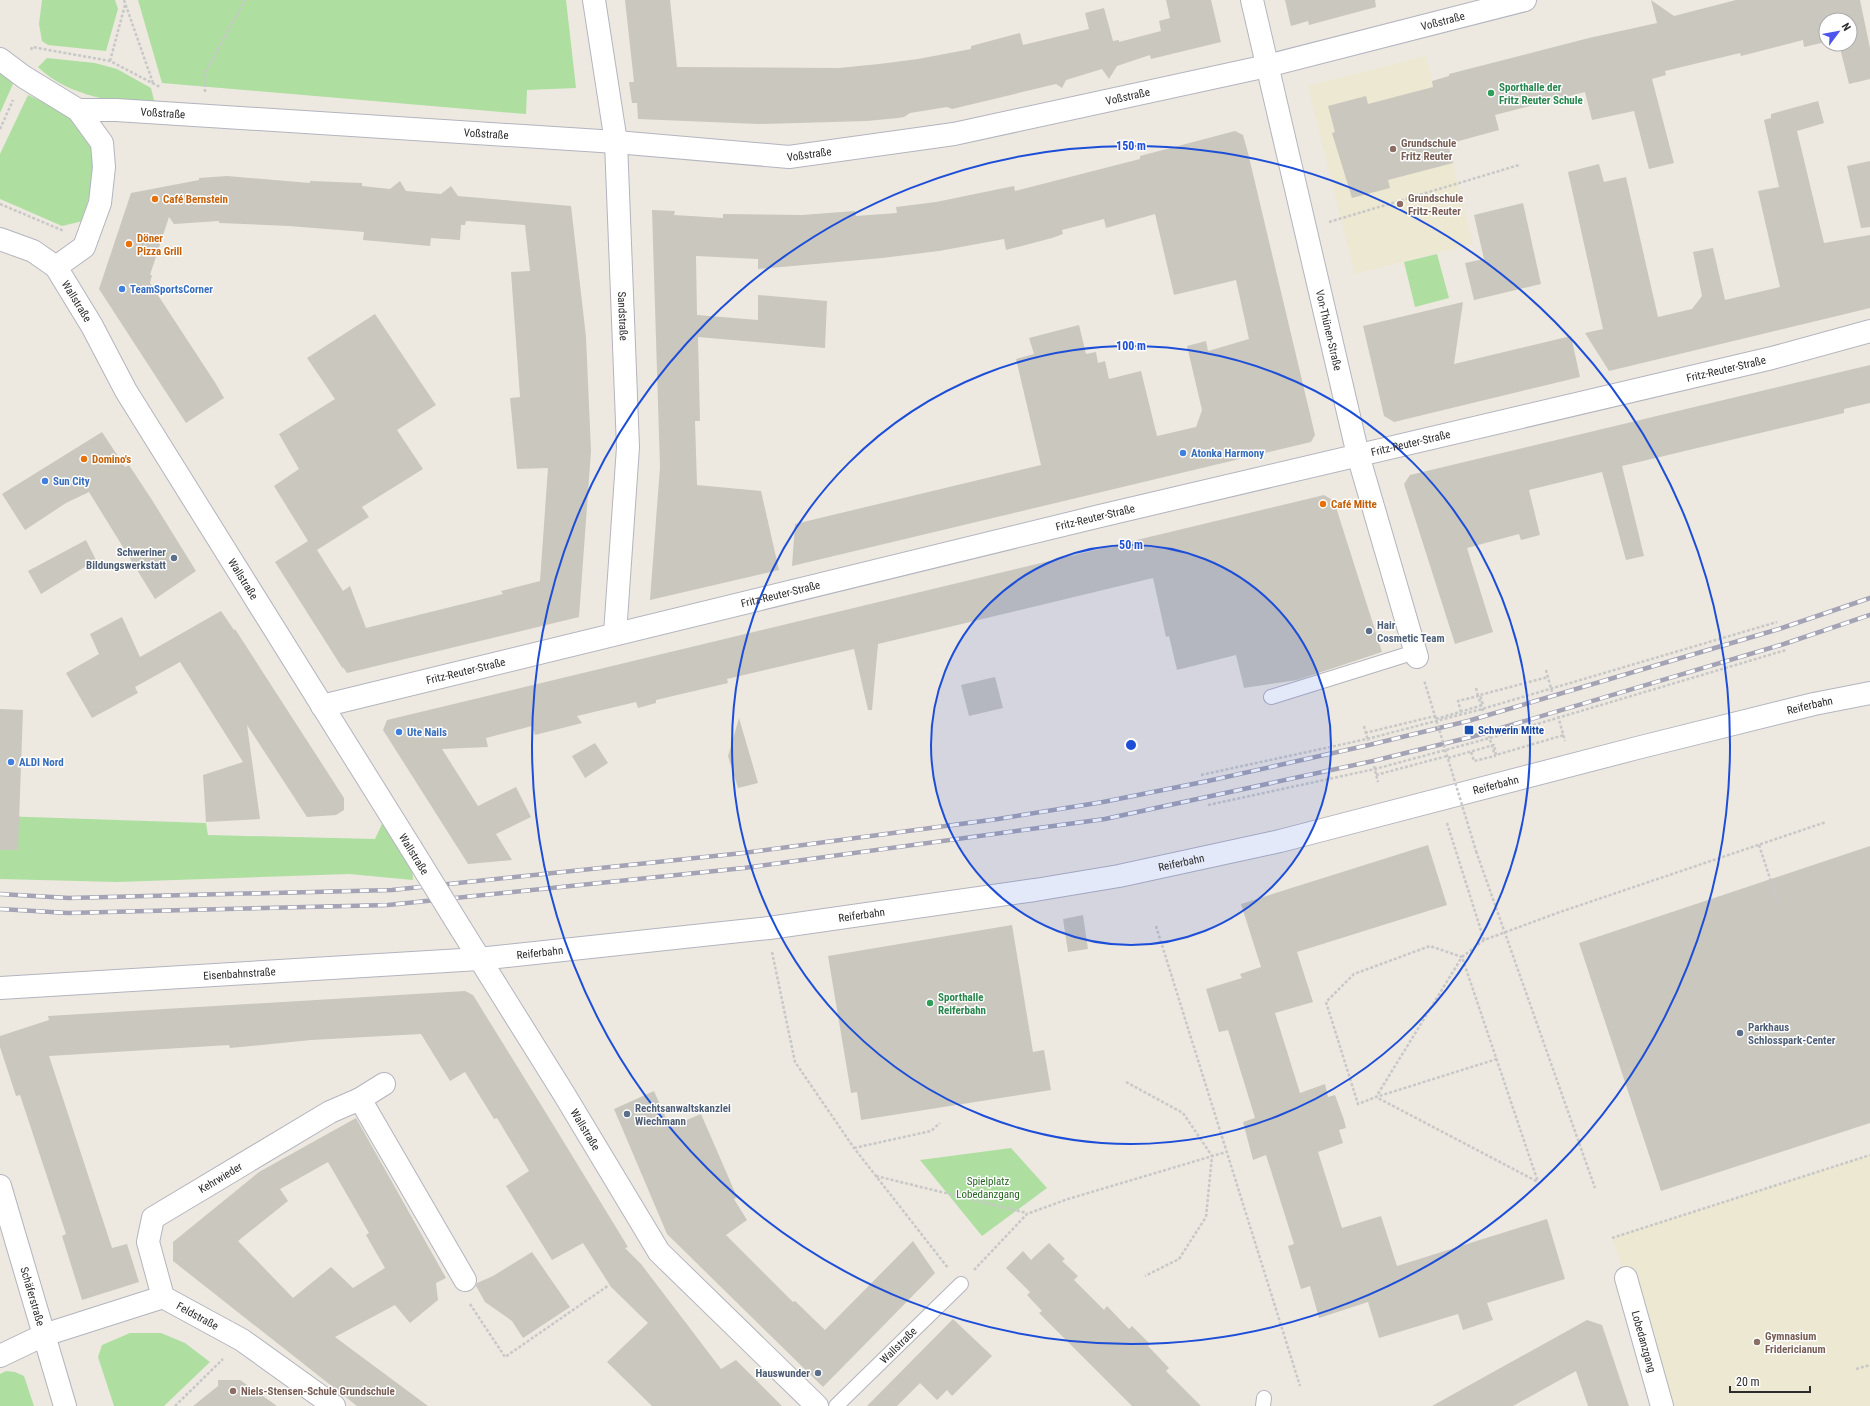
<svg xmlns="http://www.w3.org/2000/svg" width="1870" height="1406" font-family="'Roboto Condensed',sans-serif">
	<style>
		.education { fill: #ede8d1 }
		.green { fill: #aedfa1 }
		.building { fill: #c9c7be; fill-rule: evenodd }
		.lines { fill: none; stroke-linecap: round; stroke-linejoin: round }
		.service-casing { stroke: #b3b4bf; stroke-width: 16 }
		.minor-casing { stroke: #b3b4bf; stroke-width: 24 }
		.path { stroke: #c8c8c8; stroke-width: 2.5; stroke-dasharray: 3 2; stroke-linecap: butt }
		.service { stroke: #fff; stroke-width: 14 }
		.minor { stroke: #fff; stroke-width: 22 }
		.rail-casing { stroke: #a3a3b5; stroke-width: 4.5 }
		.rail { stroke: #fff; stroke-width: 3; stroke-dasharray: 9; stroke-linecap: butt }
		.minor-bridge-casing { stroke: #b3b4bf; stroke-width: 24; stroke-linecap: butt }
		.path-bridge { stroke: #c8c8c8; stroke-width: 2.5; stroke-dasharray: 3 2; stroke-linecap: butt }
		.minor-bridge { stroke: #fff; stroke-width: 22 }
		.ring { fill: none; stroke: #1d4ed8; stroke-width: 2 }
		.leisure-dot { fill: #2e9e5b; stroke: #fff; stroke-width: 1.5 }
		.education-dot { fill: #8d6e63; stroke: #fff; stroke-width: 1.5 }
		.food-dot { fill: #e8710a; stroke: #fff; stroke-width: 1.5 }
		.shop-dot { fill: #3f7fe0; stroke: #fff; stroke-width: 1.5 }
		.service-dot { fill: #5c6f8a; stroke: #fff; stroke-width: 1.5 }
		.transit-dot { fill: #1a4fb4; stroke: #fff; stroke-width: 1.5 }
		.labels { text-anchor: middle; stroke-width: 3; stroke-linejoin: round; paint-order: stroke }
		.street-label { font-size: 11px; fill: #2c2c2c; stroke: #fff }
		.leisure-label { font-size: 11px; font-weight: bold; fill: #27864d; stroke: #fff; text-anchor: start }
		.education-label { font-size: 11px; font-weight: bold; fill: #785e54; stroke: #fff; text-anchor: start }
		.food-label { font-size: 11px; font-weight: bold; fill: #c56008; stroke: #fff; text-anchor: start }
		.shop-label { font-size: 11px; font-weight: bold; fill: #366cbe; stroke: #fff; text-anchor: start }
		.service-label { font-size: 11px; font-weight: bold; fill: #4e5e75; stroke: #fff; text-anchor: start }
		.transit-label { font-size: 11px; font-weight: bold; fill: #164399; stroke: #fff; text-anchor: start }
		.park-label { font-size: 11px; fill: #256521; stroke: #fff }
		.centre { fill: #1d4ed8; stroke: #fff; stroke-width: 2 }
		.ring-label { font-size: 12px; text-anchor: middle; font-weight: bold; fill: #1d4ed8; stroke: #fff; stroke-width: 3; stroke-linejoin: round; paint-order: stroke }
	</style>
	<rect width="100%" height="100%" fill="#ede9e0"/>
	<path class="education" d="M1426,56L1473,244L1355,274L1308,86Z
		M1870,1155V1406H1662L1626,1278L1612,1238Z"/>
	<path class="green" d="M42,0H115L118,9L106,51L48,45L42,41L39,24Z
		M138,0H566L576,88L527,90L526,114L162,83Z
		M47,58L95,63L117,69L151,88L156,109C116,101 68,97 38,67Z
		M0,72H4L13,84L0,113Z
		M28,95L70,114L89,137L96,162L92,184L83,221L62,226L0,199V154Z
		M1437,254L1449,298L1415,307L1404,262Z
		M388,811L411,848L413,880L349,874L117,882L0,879V816L206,823L208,835L375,839Z
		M1011,1148L1047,1188L982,1236L920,1160Z
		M130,1333H161L185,1343L210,1362L164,1406H114L98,1357L102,1345Z
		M6,1371L15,1372L24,1376L34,1406H0V1374Z"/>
	<path class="building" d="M625,0H670L677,67L839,68L879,64L918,59L971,49V46L1020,33L1023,45L1089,29L1085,13L1104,8L1113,41L1119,40V42L1161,31L1159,21L1170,18L1166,0H1211L1221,42L1151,59L1150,55L1117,66L1109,79L1102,69L1066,80L1062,88L1056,84L952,109L947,107L910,113L904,117L898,118L867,121L758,124L638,119L637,103H632L629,82H634Z
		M1285,0H1375L1376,7L1309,25L1308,21L1291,26Z
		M1651,0L1674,16L1736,0H1860L1870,48V79L1849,84L1839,44H1850V20H1826V42L1804,47L1803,40L1741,56L1740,53L1665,71L1666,75L1652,79L1674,163L1649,169L1634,111L1592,120L1585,92L1495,115L1499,130L1448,144L1453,163L1388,180L1390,188L1352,198L1332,133L1335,132L1328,106L1366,96L1368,104L1433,87L1432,81L1449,76V74L1589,38L1657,23Z
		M1818,101L1824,123L1797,131L1824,243L1870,235V308L1609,371L1585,333L1603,329L1568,172L1599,164L1604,182L1626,177L1658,317L1692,309L1702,296L1693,252L1713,248L1725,300L1780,287L1758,191L1779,187L1764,120L1771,118V114Z
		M1235,131L1243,135L1248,153L1315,435L1311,442L792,566L795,524L1041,465L1016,359L1034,354L1029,338L1079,325L1086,354L1096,352L1098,363L1105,361L1109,379L1141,371L1157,436L1196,427L1202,410L1187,346L1206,341L1208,351L1249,339L1236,280L1174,295L1155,214L1106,228L1104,219L1062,230L1063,234L1052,238L1006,250L1004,239L939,251L882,258L758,269V259L696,256L697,315L758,320V295L827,301L825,348L698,337L700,421H695L697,485L761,491L779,570L650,600L660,467L652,210L675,211L674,215L723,218V214L802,215L855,211L856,216L897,213L896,207L936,202L1014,186L1015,191L1140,159V156Z
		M1870,161V227L1861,228L1847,166Z
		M227,176L310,183V181L362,183V186L390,189L400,181L406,191L441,194L451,186L458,196L571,206L586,337L591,451L579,617L347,673L343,667V669L275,562L308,541L274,486L299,469L279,434L335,399L307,358L375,314L436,405L397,430L423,469L362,507L369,517L317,550L343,591L350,586L366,628L503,594L501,591L540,581L548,468L517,469L510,398L520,397L511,272L530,271L525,225L466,221L465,225H461L460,240L431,238L430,246L363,240L364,232L289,226L219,223V221L174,224L169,217L150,275H152L150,283L216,384L224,398L186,423L99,289L131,193L199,180V178Z
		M1523,203L1541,284L1474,300L1465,263L1484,259L1474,215Z
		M1463,302L1454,364L1571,336L1580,377L1394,422L1384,416L1363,326Z
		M1870,365V403L1844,409V413L1622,466L1644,556L1626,560L1602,472L1529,490L1540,535L1521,540L1519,534L1467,548L1493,632L1455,644L1404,484L1410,475Z
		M102,432L125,467L129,465L152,500L196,571L155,599L89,492L66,503L25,530L2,494Z
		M1324,495L1334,501L1382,652L1297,680L1244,688L1236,655L1177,670L1169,636L1166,637L1153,578L878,644L872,710H868L854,649L727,679L728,683L656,700V703L638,708L636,702L577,716L582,723L535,735L532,726L486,738L488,747L442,749L478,806L516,787L531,817L496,834L512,860L468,864L383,730L387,720Z
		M86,540L96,560L41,594L28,571Z
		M221,611L234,630L235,629L344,798V810L336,815L307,817L247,725L260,819L206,822L203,775L243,762L180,662L135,687L138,693L92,718L66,673L99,654L90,634L122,617L140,657Z
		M995,677L1003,708L969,716L961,685Z
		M0,709L23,710L18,850H0Z
		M739,718L758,783L738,788L728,756Z
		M595,743L608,763L585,778L572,756Z
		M1428,845L1447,905L1297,952L1313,1002L1275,1013L1300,1093L1325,1084L1328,1097L1335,1095L1344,1120L1346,1128L1339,1130L1343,1143L1318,1152L1342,1228L1381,1216L1397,1266L1547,1219L1565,1279L1487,1303L1493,1320L1463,1330L1458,1314L1379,1338L1368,1302L1319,1318L1310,1286L1301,1289L1288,1246L1294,1244L1266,1155L1253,1160L1243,1122L1255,1118L1228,1030L1219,1032L1206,989L1242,978L1240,974L1261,967L1241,904Z
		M1870,846V1123L1661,1191L1579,943Z
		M1083,915L1088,949L1068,952L1063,919Z
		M1012,925L1033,1052L1044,1050L1051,1090L861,1120L857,1092L851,1093L828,956Z
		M465,991L473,995L546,1113L628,1247L625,1248L641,1264L721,1369L736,1360L782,1406H652L607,1362L648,1323L611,1287L583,1243L552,1260L506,1186L529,1171L497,1118L494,1119L465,1072L450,1081L421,1034L311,1040L230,1048L229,1045L49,1056L112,1248L127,1244L139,1282L82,1300L62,1236L66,1234L20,1095L16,1096L0,1047V1036L49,1020L48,1016Z
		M654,1091L670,1127L701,1114L737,1197L734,1199L747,1220L726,1235L793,1302L795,1301L825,1330L913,1241L935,1273L823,1387L667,1234L614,1109Z
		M356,1118L446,1278L436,1283L438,1300L410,1323L395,1305L335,1337L428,1406H357L173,1261V1242L259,1172ZM328,1162L369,1233L366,1235L385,1268L353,1288L331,1267L293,1298L238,1241L288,1201L280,1189Z
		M1049,1243L1065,1259L1062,1261L1078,1276L1074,1280L1104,1310L1107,1306L1129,1329L1132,1326L1150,1344L1148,1346L1169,1368L1166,1371L1201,1406H1132L1039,1313L1042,1311L1027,1295L1030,1292L1006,1268L1023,1251L1031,1260Z
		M532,1252L570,1307L523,1338L512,1321L485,1302L476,1286L477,1283L493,1276Z
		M953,1319L992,1356L952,1396L947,1390L937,1400L920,1383L897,1406H867Z
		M1587,1320L1602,1325L1629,1406H1588L1576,1371L1513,1406H1432Z
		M218,1380H240L277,1406H193L218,1386Z"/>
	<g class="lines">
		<defs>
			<g id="service">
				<path d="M1271,697L1415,652"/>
				<path id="s1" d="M836,1406L961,1284"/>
				<path d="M1263,1406L1264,1398"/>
			</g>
			<g id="minor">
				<path id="s2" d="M594,0L616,142L628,447L615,634"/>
				<path id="s3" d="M1252,0L1358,455L1417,657"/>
				<path d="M0,59L24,77L78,110L102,143L104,167L100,203L84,247L56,267"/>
				<path id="s4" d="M78,110H116L616,142L789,157L954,134L1267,66L1525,0"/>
				<path id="s5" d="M0,239L33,251L56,267L92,326L126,391L411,848"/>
				<path id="s6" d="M322,706L1100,516L1772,358L1870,331"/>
				<path id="s7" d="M461,929L564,1094L659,1252L817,1406"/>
				<path id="s8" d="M0,988L479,959L769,928L1035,890L1119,876L1280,841L1641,747L1814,704L1870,693"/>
				<path d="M360,1099L465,1280"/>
				<path id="s9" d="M0,1186L65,1406"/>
				<path id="s10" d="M1626,1278L1662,1406"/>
				<path id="s11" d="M163,1297L148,1242L153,1218L330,1112L360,1099L384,1084"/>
				<path id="s12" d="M0,1356L44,1335L163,1297L242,1340L334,1406"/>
			</g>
		</defs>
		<use href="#service" class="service-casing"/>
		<use href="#minor" class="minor-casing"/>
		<path class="path" d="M124,0L153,83
			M31,50L32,47L110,61L160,87
			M110,61L125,5
			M205,92V73L245,0
			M0,129L13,100
			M0,204L64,231
			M1329,222L1519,165
			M1546,670L1552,692
			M1476,688L1478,696
			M1461,712L1458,701L1478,696L1483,711
			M1558,716L1565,741
			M1436,719L1483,705L1480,695L1548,677
			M1364,726L1368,741
			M1365,733L1435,716L1424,680
			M1471,752L1474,761L1495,756L1489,736
			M1448,758L1494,745L1496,755L1564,735
			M1374,766L1378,782
			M1201,775L1367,739L1482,709L1777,622
			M1376,775L1447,756
			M1208,805L1375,769L1490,738L1786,650
			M1447,823L1484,940L1560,912L1826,822
			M1759,845L1780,909
			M1476,851L1595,1188
			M1156,926L1300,1386
			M1484,940L1462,957L1538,1182
			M772,952L795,1062L854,1148L948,1268
			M1497,1059L1376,1097L1358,1104L1326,1002L1354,974L1430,946L1462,957L1376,1097L1538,1182
			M1126,1082L1183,1113L1212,1156L1206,1217L1179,1259L1145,1276
			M854,1148L931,1131L940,1123
			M876,1176L1027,1213
			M1612,1238L1870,1155
			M974,1270L1027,1214L1068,1199L1226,1152
			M470,1304L505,1357L609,1285
			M1856,1369L1870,1365
			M175,1406L223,1359"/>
		<use href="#service" class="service"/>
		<use href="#minor" class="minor"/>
		<defs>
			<path id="rail" d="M0,894L69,898L392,890L743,853L998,819L1103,802L1208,781L1369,745L1468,721L1779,629L1870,598
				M0,909L68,913L388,905L744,868L1105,819L1373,761L1471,737L1784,644L1870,615"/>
		</defs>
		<use href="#rail" class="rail-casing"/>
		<use href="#rail" class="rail"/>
		<defs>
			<path id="minor-bridge" d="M411,848L461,929"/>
		</defs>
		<use href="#minor-bridge" class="minor-bridge-casing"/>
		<path class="path-bridge" d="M1435,716L1476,851"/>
		<use href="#minor-bridge" class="minor-bridge"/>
	</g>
	<circle cx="1131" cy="745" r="200" fill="#1d4ed8" fill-opacity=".12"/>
	<g class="ring">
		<circle cx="1131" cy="745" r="200"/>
		<circle cx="1131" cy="745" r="399"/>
		<circle cx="1131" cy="745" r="599"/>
	</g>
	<g class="leisure-dot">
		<circle cx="1491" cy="93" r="4"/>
		<circle cx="930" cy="1003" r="4"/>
	</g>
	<g class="education-dot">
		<circle cx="1393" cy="149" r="4"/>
		<circle cx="1400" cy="204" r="4"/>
		<circle cx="1757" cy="1342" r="4"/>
		<circle cx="233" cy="1391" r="4"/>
	</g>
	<g class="food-dot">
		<circle cx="155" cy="199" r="4"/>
		<circle cx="129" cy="244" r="4"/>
		<circle cx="84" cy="459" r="4"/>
		<circle cx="1323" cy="504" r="4"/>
	</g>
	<g class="shop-dot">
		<circle cx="122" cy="289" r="4"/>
		<circle cx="1183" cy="453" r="4"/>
		<circle cx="45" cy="481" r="4"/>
		<circle cx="399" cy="732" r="4"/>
		<circle cx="11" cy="762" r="4"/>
	</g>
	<g class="service-dot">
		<circle cx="174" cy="558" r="4"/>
		<circle cx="1369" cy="631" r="4"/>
		<circle cx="1740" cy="1033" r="4"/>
		<circle cx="627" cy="1114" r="4"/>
		<circle cx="818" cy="1373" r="4"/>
	</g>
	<rect class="transit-dot" x="1464" y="725" width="10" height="10" rx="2"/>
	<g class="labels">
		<g class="street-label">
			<text dy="4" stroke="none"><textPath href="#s4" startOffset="1381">Voßstraße</textPath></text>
			<text dy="4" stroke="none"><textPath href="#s4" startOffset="1057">Voßstraße</textPath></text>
			<text dy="4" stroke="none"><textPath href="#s4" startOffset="85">Voßstraße</textPath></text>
			<text dy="4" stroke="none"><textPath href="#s4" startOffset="409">Voßstraße</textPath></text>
			<text dy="4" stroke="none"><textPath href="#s4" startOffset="733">Voßstraße</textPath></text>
			<text dy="4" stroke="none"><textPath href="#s5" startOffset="103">Wallstraße</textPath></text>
			<text dy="4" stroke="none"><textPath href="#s2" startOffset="318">Sandstraße</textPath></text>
			<text dy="4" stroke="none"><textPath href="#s3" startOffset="339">Von-Thünen-Straße</textPath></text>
			<text dy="4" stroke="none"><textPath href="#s6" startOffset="1444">Fritz-Reuter-Straße</textPath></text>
			<text dy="4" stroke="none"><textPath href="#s6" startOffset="1120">Fritz-Reuter-Straße</textPath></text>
			<text dy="4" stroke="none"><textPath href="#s6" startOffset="796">Fritz-Reuter-Straße</textPath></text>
			<text dy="4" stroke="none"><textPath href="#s5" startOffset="427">Wallstraße</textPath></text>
			<text dy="4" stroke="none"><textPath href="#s6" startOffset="472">Fritz-Reuter-Straße</textPath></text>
			<text dy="4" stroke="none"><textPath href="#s6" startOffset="148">Fritz-Reuter-Straße</textPath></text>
			<text dy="4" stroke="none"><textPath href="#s8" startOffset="1837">Reiferbahn</textPath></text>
			<text dy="4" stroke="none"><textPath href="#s8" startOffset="1513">Reiferbahn</textPath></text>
			<text transform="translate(414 854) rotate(58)" y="4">Wallstraße</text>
			<text dy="4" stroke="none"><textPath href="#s8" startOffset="1189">Reiferbahn</textPath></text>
			<text dy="4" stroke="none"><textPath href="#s8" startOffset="865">Reiferbahn</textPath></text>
			<text dy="4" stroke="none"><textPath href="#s8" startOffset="541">Reiferbahn</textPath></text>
			<text dy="4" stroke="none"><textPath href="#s8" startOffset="240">Eisenbahnstraße</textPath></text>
			<text dy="4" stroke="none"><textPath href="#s7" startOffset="236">Wallstraße</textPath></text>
			<text dy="4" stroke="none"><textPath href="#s11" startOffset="160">Kehrwieder</textPath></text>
			<text dy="4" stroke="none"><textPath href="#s9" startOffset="115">Schäferstraße</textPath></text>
			<text dy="4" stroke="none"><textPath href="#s12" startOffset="213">Feldstraße</textPath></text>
			<text dy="4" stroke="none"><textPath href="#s10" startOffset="66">Lobedanzgang</textPath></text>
			<text dy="4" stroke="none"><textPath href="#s1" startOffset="87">Wallstraße</textPath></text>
		</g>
		<g class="leisure-label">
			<text x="1499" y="91">Sporthalle der<tspan x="1499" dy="13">Fritz Reuter Schule</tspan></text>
			<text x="938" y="1001">Sporthalle<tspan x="938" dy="13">Reiferbahn</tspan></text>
		</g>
		<g class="education-label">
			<text x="1401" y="147">Grundschule<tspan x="1401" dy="13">Fritz Reuter</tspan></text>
			<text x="1408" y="202">Grundschule<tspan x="1408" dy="13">Fritz-Reuter</tspan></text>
			<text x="1765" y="1340">Gymnasium<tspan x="1765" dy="13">Fridericianum</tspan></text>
			<text x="241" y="1395">Niels-Stensen-Schule Grundschule</text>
		</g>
		<g class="food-label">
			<text x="163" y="203">Café Bernstein</text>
			<text x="137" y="242">Döner<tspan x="137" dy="13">Pizza Grill</tspan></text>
			<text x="92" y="463">Domino's</text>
			<text x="1331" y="508">Café Mitte</text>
		</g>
		<g class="shop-label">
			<text x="130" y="293">TeamSportsCorner</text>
			<text x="1191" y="457">Atonka Harmony</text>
			<text x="53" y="485">Sun City</text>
			<text x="407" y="736">Ute Nails</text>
			<text x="19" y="766">ALDI Nord</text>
		</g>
		<g class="service-label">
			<text x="166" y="556" text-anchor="end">Schweriner<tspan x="166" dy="13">Bildungswerkstatt</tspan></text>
			<text x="1377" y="629">Hair<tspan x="1377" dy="13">Cosmetic Team</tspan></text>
			<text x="1748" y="1031">Parkhaus<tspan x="1748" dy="13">Schlosspark-Center</tspan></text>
			<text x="635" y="1112">Rechtsanwaltskanzlei<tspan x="635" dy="13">Wiechmann</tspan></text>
			<text x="810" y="1377" text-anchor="end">Hauswunder</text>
		</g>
		<g class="transit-label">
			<text x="1478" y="734">Schwerin Mitte</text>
		</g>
		<g class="park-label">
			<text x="988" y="1185">Spielplatz<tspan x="988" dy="13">Lobedanzgang</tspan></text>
		</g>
	</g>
	<circle cx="1131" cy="745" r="6" class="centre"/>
	<g class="ring-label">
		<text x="1131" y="150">150 m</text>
		<text x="1131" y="350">100 m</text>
		<text x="1131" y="549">50 m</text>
	</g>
	<g transform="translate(1838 32) rotate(58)"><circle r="19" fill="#ffffff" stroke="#ababab"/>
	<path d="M0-3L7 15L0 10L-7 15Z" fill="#4d55ec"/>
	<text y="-6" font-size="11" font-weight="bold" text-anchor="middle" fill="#2c2c2c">N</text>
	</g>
	<path d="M1730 1386v6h80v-6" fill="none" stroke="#2c2c2c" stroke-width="2"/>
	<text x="1736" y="1386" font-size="12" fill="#2c2c2c" stroke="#ffffff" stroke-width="3" paint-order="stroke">20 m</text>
</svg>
